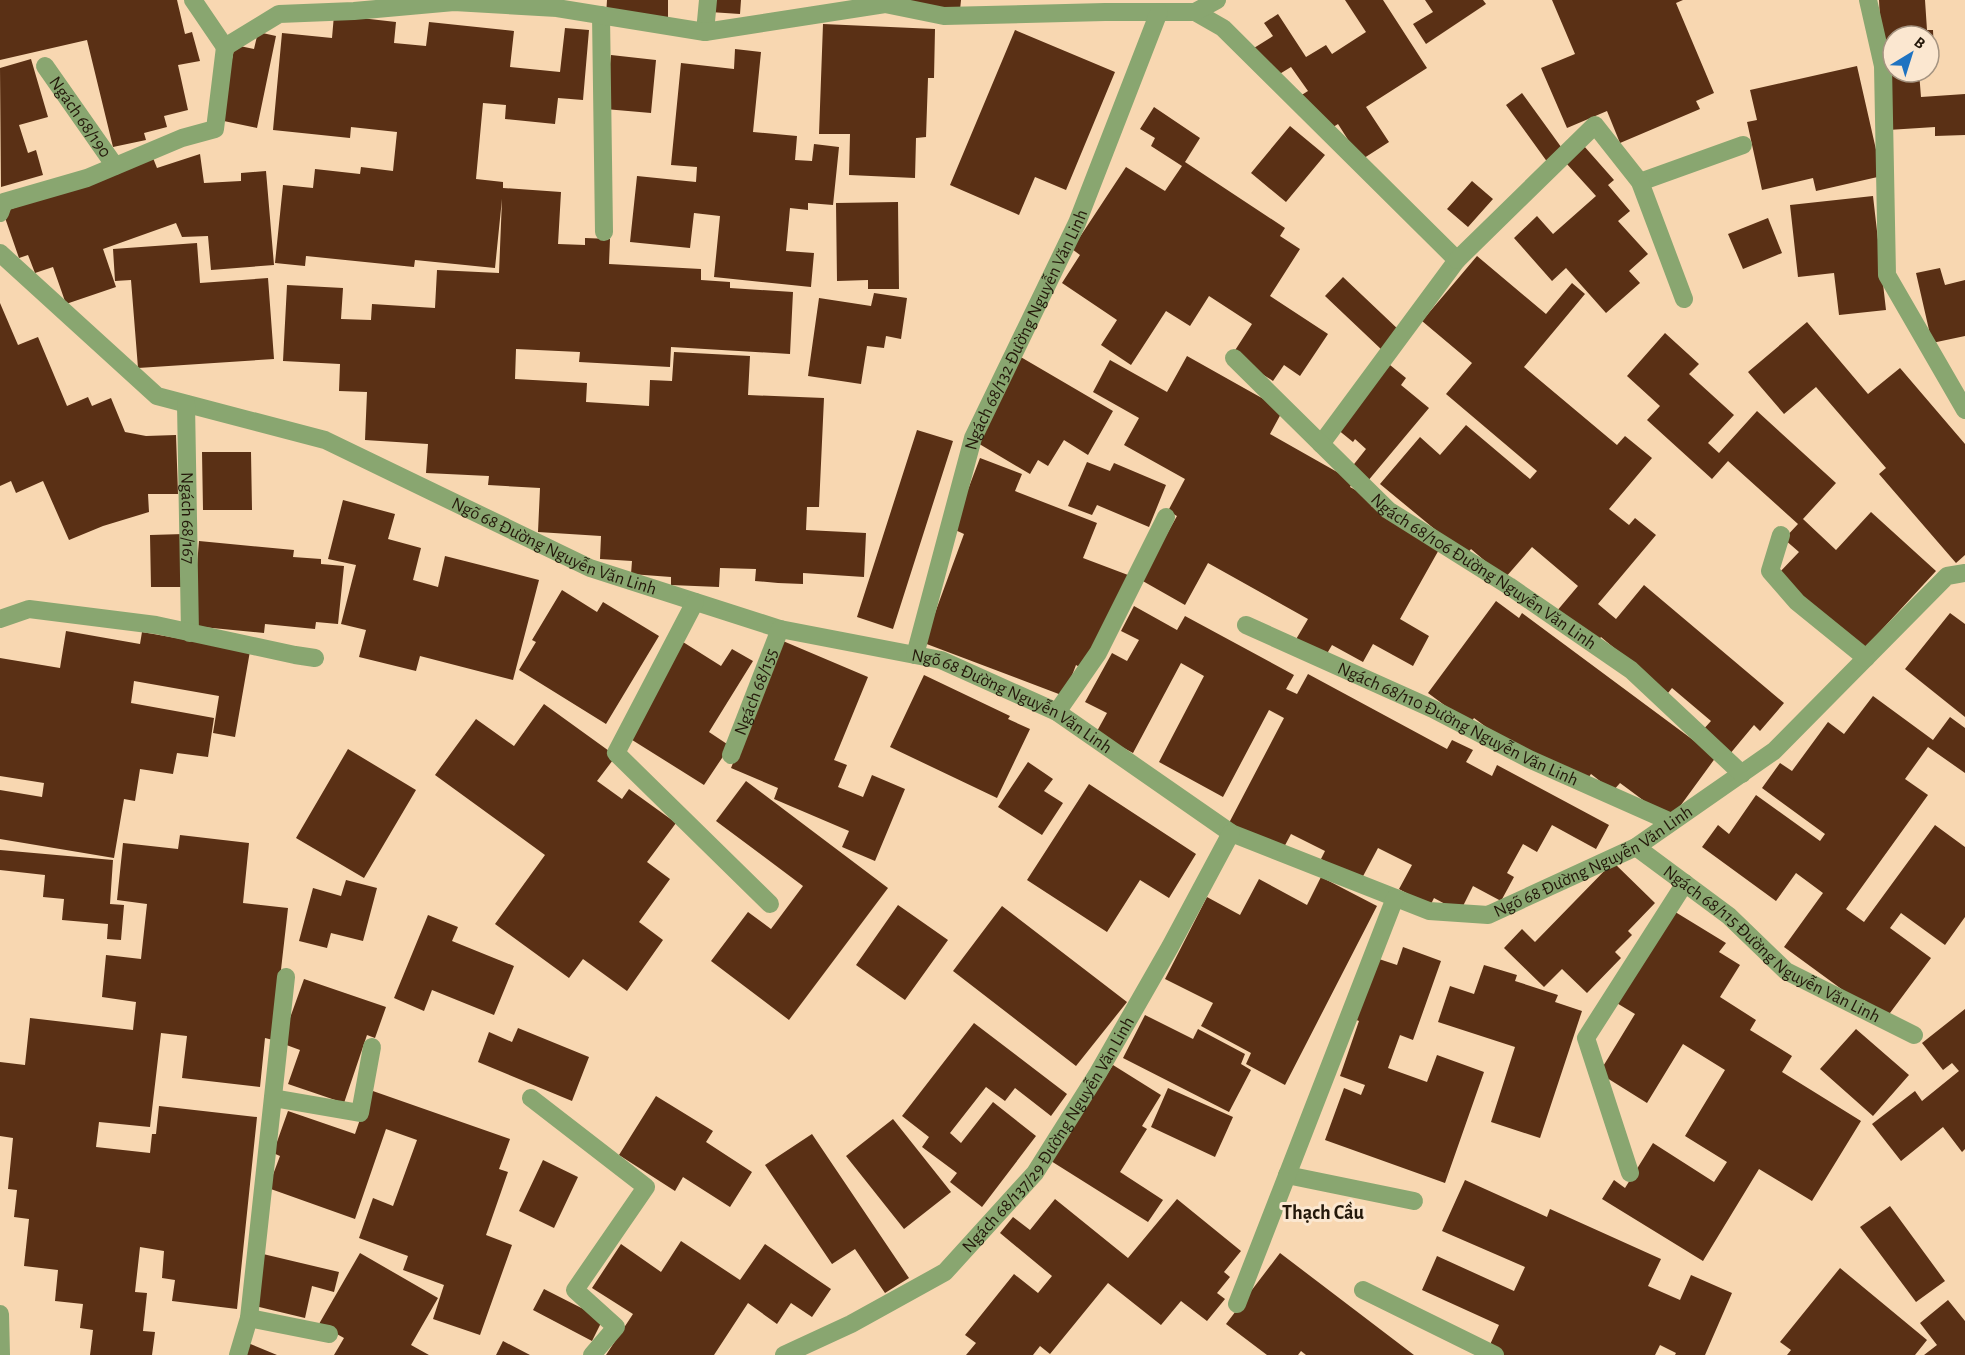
<svg xmlns="http://www.w3.org/2000/svg" width="1965" height="1355" font-family="'Alegreya Sans',sans-serif">
	<style>
		.building { fill: #5a3015 }
		.lines { fill: none; stroke-linecap: round; stroke-linejoin: round }
		.street { stroke: #89a670; stroke-width: 18 }
		.labels { text-anchor: middle; stroke-width: 6; stroke-linejoin: round; paint-order: stroke }
		.street-label { font-size: 18px; fill: #24180a; stroke: #fbe7d0 }
		.neighbourhood-label { font-size: 20px; font-weight: bold; fill: #24180a; stroke: #fbe7d0 }
	</style>
	<rect width="100%" height="100%" fill="#f8d7b1"/>
	<path class="building" d="M0,0H177L185,34L192,32L200,61L178,65L188,110L164,116L167,127L144,133L146,140L113,147L87,40L0,60Z
		M607,0H668V18L606,16Z
		M711,0H741L740,14L710,12Z
		M896,0H961L960,10Z
		M1345,0H1383L1427,68L1366,107L1389,142L1361,160L1338,124L1330,129L1300,96L1308,91L1291,67L1273,78L1254,48L1273,36L1264,23L1278,14L1306,57L1326,45L1332,54L1366,32Z
		M1425,0H1483L1486,4L1426,44L1413,24L1433,12Z
		M1552,0H1683L1676,3L1714,93L1696,101L1700,109L1620,143L1607,111L1567,128L1541,68L1575,54Z
		M1879,0H1925L1927,30H1933L1934,54H1929V36H1893V55L1882,56Z
		M334,15L396,22L394,43L426,46L429,22L514,31L510,67L560,72L565,28L589,30L583,100L558,98L555,124L505,119L506,105L483,103L476,179L503,182V188L561,192L558,244L585,245V238L610,239L609,264L701,269V280L730,282V288L793,292L790,354L671,347L670,367L579,362L580,352L516,349L515,379L587,383L586,402L649,406L650,380L672,381L674,352L750,356L748,395L824,398L819,507H807L806,530L866,533L864,577L803,573V584L778,583L755,581L756,569L720,568L719,587L671,585V577L631,574L632,561L600,559L601,536L538,532L540,488L488,485L489,476L426,473L428,444L365,440L367,392L339,391L340,364L283,361L287,285L343,288L341,319L371,320L372,304L435,308L437,270L499,273L502,199L495,268L415,260L414,267L306,256L305,266L275,263L283,185L313,188L315,169L360,174L361,167L393,171L397,132L351,127L350,138L273,130L282,33L332,38Z
		M823,24L935,29L934,78H928L926,137L916,138L915,178L849,175L850,134H819Z
		M1015,30L1115,72L1066,190L1035,177L1019,215L950,185Z
		M258,32L276,36L257,128L219,120L235,45L254,49Z
		M735,49L761,52L753,132L797,136L795,160L812,161L814,144L839,147L833,205L808,203V210L790,208L786,251L814,253L811,287L714,277L720,216L694,213L690,248L630,242L637,176L696,182L697,167L671,165L681,63L734,69Z
		M611,55L656,60L651,113L605,109Z
		M31,59L48,117L19,125L28,153L36,150L43,175L1,187L0,68Z
		M1857,66L1882,176L1816,191L1813,178L1762,190L1747,122L1757,120L1750,90Z
		M1884,72H1919L1921,97L1965,94V135L1935,136V127L1888,130Z
		M1522,93L1564,151L1548,163L1506,105Z
		M1154,107L1200,138L1185,162L1285,228L1280,236L1300,249L1270,296L1328,334L1300,376L1284,365L1273,381L1232,355L1252,324L1209,296L1190,326L1166,311L1131,365L1101,345L1117,320L1062,283L1080,255L1072,249L1126,167L1165,191L1182,166L1151,146L1155,138L1140,129Z
		M1290,126L1325,155L1286,202L1251,173Z
		M1584,146L1614,180L1608,185L1630,211L1618,221L1648,254L1629,271L1640,283L1606,313L1566,268L1552,281L1514,238L1537,216L1553,234L1596,196L1566,163Z
		M200,154L204,183L241,181V173L266,171L274,265L211,270L208,236L182,237L176,223L103,249L116,287L66,304L53,267L35,273L28,255L19,258L3,212L153,158L157,168Z
		M1472,181L1493,199L1468,227L1447,209Z
		M1873,196L1886,310L1839,315L1834,273L1798,277L1790,205Z
		M898,202L899,289H868V280L837,281L836,203Z
		M1768,218L1782,253L1743,269L1728,234Z
		M197,243L200,283L268,278L274,359L138,368L131,280L115,281L113,249Z
		M1477,256L1546,314L1572,283L1585,294L1524,367L1617,445L1625,436L1652,458L1609,509L1629,525L1635,518L1656,535L1598,604L1616,619L1644,585L1784,703L1760,731L1754,725L1729,755L1701,732L1711,721L1672,688L1668,693L1601,637L1596,643L1556,612L1578,586L1532,547L1505,578L1471,549L1466,555L1380,484L1420,437L1440,455L1466,425L1530,479L1537,471L1446,394L1472,363L1422,321Z
		M1940,268L1945,285L1965,280V336L1932,343L1916,273Z
		M1343,277L1401,332L1383,351L1325,296Z
		M874,293L907,298L901,339L886,336L884,348L867,346L861,384L808,376L819,298L871,306Z
		M0,303L18,345L38,337L67,406L88,397L92,406L111,398L125,432L146,436L176,435L178,494H148L149,512L103,526L69,540L43,481L16,493L11,481L0,486Z
		M1807,322L1868,394L1900,368L1965,444V555L1956,563L1879,474L1886,468L1816,387L1784,414L1748,372Z
		M1665,333L1699,364L1689,374L1734,415L1708,443L1719,453L1757,411L1836,483L1803,519L1836,550L1871,512L1936,571L1862,651L1777,575L1799,552L1784,539L1798,524L1728,461L1712,479L1647,420L1660,406L1627,376Z
		M1019,356L1113,411L1088,455L1064,440L1048,466L1038,460L1030,474L976,442Z
		M1187,356L1283,410L1270,434L1353,481L1350,487L1374,500L1371,506L1441,546L1400,619L1429,636L1413,666L1373,644L1363,662L1332,645L1325,657L1295,641L1308,619L1208,563L1185,605L1141,580L1177,516L1168,511L1185,479L1124,445L1139,418L1093,392L1110,360L1167,392Z
		M1390,365L1406,378L1401,385L1429,408L1367,482L1351,468L1366,449L1355,439L1353,442L1337,429Z
		M917,430L953,441L893,629L857,617Z
		M202,452H251L252,510H203Z
		M980,458L1022,474L1015,491L1097,523L1083,558L1128,575L1083,669L1076,665L1064,696L924,643L964,534L953,529Z
		M1087,462L1110,471L1114,463L1166,485L1149,527L1097,505L1092,515L1068,506Z
		M343,500L395,514L388,539L421,548L413,580L438,587L445,556L539,580L513,680L420,656L416,671L359,657L366,630L341,624L356,565L328,559Z
		M184,534L185,587H151L150,535Z
		M199,541L294,550L293,557L321,559V564L344,566L338,624L316,622L315,629L265,624L264,633L192,626Z
		M562,590L597,612L603,602L659,636L606,724L519,670L536,642L532,640Z
		M1496,601L1519,618L1522,613L1716,757L1670,820L1620,783L1613,791L1591,774L1586,781L1517,750L1474,718L1470,724L1428,693Z
		M1134,606L1177,630L1185,616L1294,675L1286,689L1297,694L1308,674L1447,749L1452,740L1473,750L1466,762L1492,776L1497,765L1609,825L1596,849L1552,825L1537,852L1523,844L1507,873L1514,877L1501,901L1473,886L1460,912L1434,898L1430,906L1399,889L1412,865L1378,848L1361,880L1321,859L1325,851L1291,834L1282,851L1229,823L1284,718L1269,710L1223,797L1159,762L1204,676L1181,663L1133,753L1096,733L1107,713L1085,702L1112,653L1127,661L1139,640L1121,631Z
		M1950,613L1965,624V717L1905,669Z
		M66,631L140,644L142,632L250,651L235,737L213,733L219,696L134,681L131,703L214,718L208,757L177,753L173,774L140,769L135,801L124,799L114,858L0,839V790L42,797L44,783L0,776V658L60,668Z
		M783,641L868,677L834,760L847,765L838,787L863,797L872,775L905,789L875,861L842,847L849,831L774,799L778,788L731,768Z
		M683,642L721,666L732,649L753,661L709,732L730,746L704,785L629,738Z
		M924,675L1010,716L1008,719L1030,729L997,798L890,747Z
		M1873,696L1933,740L1950,717L1965,728V773L1928,747L1905,779L1928,795L1846,909L1864,922L1935,825L1965,847V917L1945,945L1901,913L1890,928L1931,958L1887,1017L1864,1000L1862,1004L1784,947L1823,893L1796,873L1776,901L1702,847L1718,825L1729,834L1756,795L1820,841L1825,834L1762,788L1780,763L1792,771L1828,722L1844,734Z
		M544,704L616,756L597,781L622,799L629,789L676,823L647,862L670,879L639,922L663,940L627,991L583,959L569,978L495,924L545,855L435,775L476,719L514,746Z
		M348,749L416,790L364,878L296,838Z
		M1028,762L1053,779L1044,791L1063,803L1042,835L998,807Z
		M746,781L888,888L789,1020L711,961L748,912L771,929L803,886L716,821Z
		M1089,784L1196,854L1169,898L1140,880L1107,932L1027,880Z
		M180,835L249,843L243,903L288,908L273,1040L265,1038L260,1087L182,1078L187,1036L161,1033L150,1127L99,1122L96,1147L150,1153L152,1134H156L159,1106L257,1117L237,1309L172,1301L175,1280L162,1278L164,1251L140,1247L135,1292L147,1293L143,1331L155,1332L152,1355H90L93,1330L80,1328L83,1304L55,1301L58,1270L24,1266L29,1219L14,1217L17,1190L8,1189L13,1138L0,1136V1062L25,1065L30,1018L133,1030L136,1002L102,997L106,955L141,959L147,904L117,900L123,843L178,849Z
		M0,850L113,860L110,904L124,905L121,940L107,939L108,924L62,920L64,899L43,897L45,875L0,870Z
		M1613,862L1655,903L1628,931L1632,935L1615,952L1621,958L1587,993L1562,969L1544,987L1504,948L1522,929L1535,942Z
		M1321,877L1377,906L1285,1085L1246,1064L1251,1053L1201,1026L1213,1003L1165,979L1207,897L1240,915L1259,879L1307,905Z
		M346,880L377,888L363,941L331,933L327,948L299,941L313,888L341,896Z
		M898,905L948,940L905,1000L856,965Z
		M1002,906L1127,1002L1076,1066L953,971Z
		M1672,910L1726,943L1719,952L1740,965L1720,997L1756,1020L1750,1030L1792,1056L1782,1072L1861,1121L1812,1201L1759,1169L1703,1261L1602,1199L1614,1180L1625,1188L1653,1143L1714,1182L1727,1162L1685,1136L1725,1070L1683,1044L1647,1103L1599,1073L1635,1014L1615,1002Z
		M428,915L458,927L452,941L514,966L494,1015L432,990L424,1011L394,998Z
		M1403,947L1441,961L1413,1040L1400,1035L1388,1068L1427,1082L1437,1055L1484,1072L1445,1183L1325,1140L1344,1088L1361,1095L1365,1085L1340,1076L1359,1021L1354,1019L1376,958L1397,965Z
		M1484,965L1517,975L1515,981L1558,995L1555,1002L1582,1011L1540,1138L1491,1122L1515,1047L1438,1022L1450,986L1474,994Z
		M304,979L386,1007L375,1038L367,1035L344,1103L288,1084L300,1050L281,1043Z
		M1965,1009V1149L1962,1152L1943,1127L1901,1161L1872,1124L1915,1091L1922,1101L1959,1071L1952,1063L1943,1070L1922,1043Z
		M1145,1015L1193,1039L1198,1029L1245,1054L1241,1064L1251,1070L1229,1112L1123,1058Z
		M974,1023L1067,1094L1051,1116L1015,1088L1005,1101L986,1087L950,1133L961,1143L993,1102L1036,1136L982,1207L950,1182L957,1173L922,1147L929,1137L902,1116Z
		M518,1028L589,1057L572,1101L478,1062L489,1032L512,1042Z
		M1856,1029L1909,1075L1873,1116L1820,1069Z
		M1113,1065L1161,1095L1142,1126L1147,1129L1120,1172L1163,1200L1148,1222L1051,1161Z
		M1168,1088L1233,1117L1215,1157L1151,1127Z
		M370,1090L510,1139L499,1169L508,1172L486,1235L512,1245L480,1335L433,1319L444,1285L403,1270L408,1256L359,1238L373,1198L393,1206L417,1140L386,1129L355,1219L268,1188L280,1156L273,1153L288,1111L355,1134Z
		M656,1096L713,1131L706,1142L752,1172L730,1207L683,1177L675,1191L619,1155Z
		M893,1119L951,1192L904,1229L846,1156Z
		M812,1134L909,1278L885,1293L855,1249L832,1264L765,1165Z
		M543,1160L578,1177L554,1228L519,1211Z
		M1465,1180L1547,1217L1550,1209L1661,1259L1648,1286L1680,1300L1691,1275L1732,1293L1705,1355H1675L1676,1353L1660,1345L1655,1355H1502L1488,1349L1499,1325L1422,1290L1437,1256L1514,1291L1525,1267L1442,1231Z
		M1055,1199L1128,1258L1177,1199L1241,1251L1224,1272L1230,1277L1217,1293L1225,1299L1207,1321L1181,1301L1161,1325L1108,1283L1050,1354L1040,1346L1033,1355H966L976,1343L965,1335L1014,1274L1038,1293L1052,1276L1000,1233L1013,1217L1030,1230Z
		M1890,1206L1945,1281L1916,1302L1860,1227Z
		M681,1241L740,1280L765,1244L831,1289L812,1317L791,1303L777,1324L748,1303L714,1355H606L633,1314L592,1288L621,1244L661,1272Z
		M360,1253L438,1298L411,1345L429,1355H334L344,1338L319,1324Z
		M1280,1253L1414,1355H1306L1301,1351L1298,1355H1267L1226,1324Z
		M263,1254L339,1272L334,1292L312,1286L305,1318L251,1305Z
		M1840,1268L1927,1340L1915,1355H1787L1791,1350L1780,1342Z
		M544,1289L603,1319L592,1341L533,1310Z
		M1948,1300L1965,1321V1355H1924L1937,1345L1920,1323Z
		M503,1341L530,1355H496Z
		M248,1343L277,1355H243Z"/>
	<g class="lines">
		<g class="street">
			<path d="M193,0L225,47"/>
			<path d="M1868,0L1883,66L1887,275L1965,410"/>
			<path d="M1195,12L1223,28L1457,260L1321,444"/>
			<path d="M601,15L604,232"/>
			<path d="M705,32L708,0"/>
			<path id="s1" d="M45,66L115,166"/>
			<path d="M1640,182L1743,145"/>
			<path d="M0,213L4,202L87,178L182,138L215,129L225,47L279,14L354,11L454,2L557,8L705,32L885,4L944,16L1105,12H1195L1217,0"/>
			<path id="s2" d="M0,253L157,396L325,440L590,568L780,629L941,660L1057,712L1231,833L1429,911L1488,915L1636,847L1774,751L1947,576L1965,573"/>
			<path d="M1457,260L1595,125L1640,182L1684,299"/>
			<path id="s3" d="M1234,358L1388,510L1509,586L1631,670L1742,774"/>
			<path id="s4" d="M186,404L190,633"/>
			<path d="M1781,535L1770,571L1797,602L1866,658"/>
			<path d="M695,602L616,753L770,904"/>
			<path d="M0,619L29,609L156,625L295,655L315,658"/>
			<path id="s5" d="M1246,625L1433,709L1529,759L1671,822"/>
			<path id="s6" d="M915,655L973,438L1077,223L1159,12"/>
			<path d="M1057,712L1098,653L1166,517"/>
			<path id="s7" d="M731,755L780,629"/>
			<path id="s8" d="M1636,847L1729,916L1786,971L1914,1035"/>
			<path d="M273,1098L360,1113L372,1047"/>
			<path d="M531,1098L646,1187L575,1290L616,1327L592,1355"/>
			<path d="M1630,1173L1586,1038L1685,883"/>
			<path d="M1287,1175L1414,1201"/>
			<path d="M1363,1290L1495,1355"/>
			<path d="M1237,1304L1395,898"/>
			<path d="M0,1314L1,1355"/>
			<path d="M249,1318L286,977"/>
			<path d="M238,1355L249,1318L329,1334"/>
			<path id="s9" d="M784,1355L851,1324L945,1272L1035,1173L1098,1073L1170,947L1231,833"/>
		</g>
	</g>
	<g class="labels">
		<g class="street-label">
			<text dy="6" stroke="none"><textPath href="#s1" startOffset="62">Ngách 68/190</textPath></text>
			<text dy="6" stroke="none"><textPath href="#s6" startOffset="345">Ngách 68/132 Đường Nguyễn Văn Linh</textPath></text>
			<text dy="6" stroke="none"><textPath href="#s4" startOffset="114">Ngách 68/167</textPath></text>
			<text dy="6" stroke="none"><textPath href="#s2" startOffset="639">Ngõ 68 Đường Nguyễn Văn Linh</textPath></text>
			<text dy="6" stroke="none"><textPath href="#s3" startOffset="330">Ngách 68/106 Đường Nguyễn Văn Linh</textPath></text>
			<text dy="6" stroke="none"><textPath href="#s7" startOffset="68">Ngách 68/155</textPath></text>
			<text dy="6" stroke="none"><textPath href="#s2" startOffset="1125">Ngõ 68 Đường Nguyễn Văn Linh</textPath></text>
			<text dy="6" stroke="none"><textPath href="#s5" startOffset="234">Ngách 68/110 Đường Nguyễn Văn Linh</textPath></text>
			<text dy="6" stroke="none"><textPath href="#s2" startOffset="1773">Ngõ 68 Đường Nguyễn Văn Linh</textPath></text>
			<text dy="6" stroke="none"><textPath href="#s8" startOffset="168">Ngách 68/115 Đường Nguyễn Văn Linh</textPath></text>
			<text dy="6" stroke="none"><textPath href="#s9" startOffset="354">Ngách 68/137/29 Đường Nguyễn Văn Linh</textPath></text>
		</g>
		<g class="neighbourhood-label">
			<text x="1323" y="1219">Thạch Cầu</text>
		</g>
	</g>
	<g transform="translate(1911 54) rotate(38)"><circle r="28" fill="#fbe7d0" stroke="#a59481" stroke-width="1.5"/>
	<path d="M0-4.5L10 22L0 15L-10 22Z" fill="#1f73c1"/>
	<text y="-9" font-size="16" font-weight="bold" text-anchor="middle" fill="#24180a">B</text>
	</g>
</svg>
